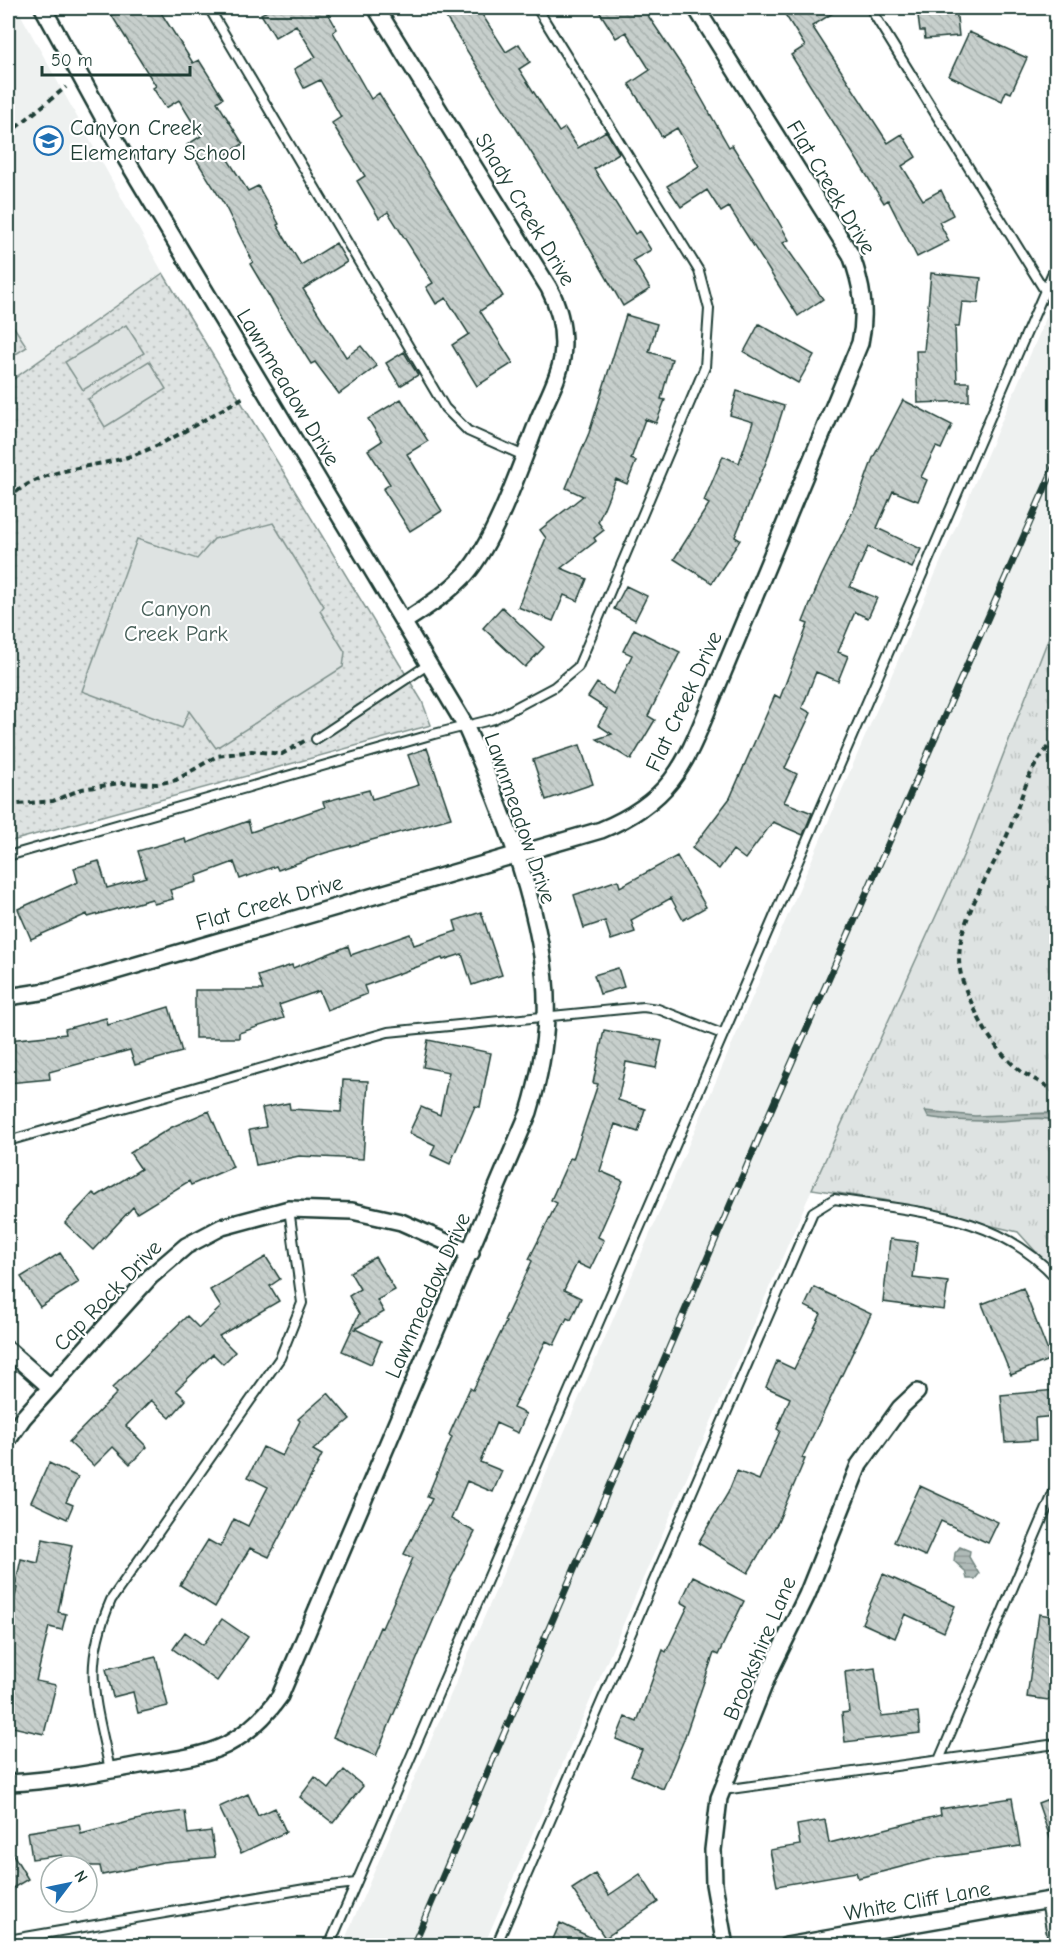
<svg xmlns="http://www.w3.org/2000/svg" width="1064" height="1953" font-family="'Comic Neue',sans-serif">
	<style>
		.built { fill: #eef1f0 }
		.grass { fill: url(#grass-tufts); stroke: #7e908b; stroke-width: 1.5 }
		.park { fill: url(#park-dots); stroke: #7e908b; stroke-width: 1.5 }
		.garden { fill: #dee3e2; stroke: #7e908b; stroke-width: 1.5 }
		.water { fill: url(#water-rules); stroke: #758883; stroke-width: 1.5 }
		.building { fill: url(#building-back-hatch); stroke: #1f3d34; stroke-width: 1.5 }
		.lines { fill: none; stroke-linecap: round; stroke-linejoin: round }
		.lane-casing { stroke: #1f3d34; stroke-width: 12 }
		.street-casing { stroke: #1f3d34; stroke-width: 20 }
		.path { stroke: #1f3d34; stroke-width: 4; stroke-dasharray: 6 4.5; stroke-linecap: butt }
		.lane { stroke: #fff; stroke-width: 8 }
		.street { stroke: #fff; stroke-width: 15 }
		.rail-casing { stroke: #1f3d34; stroke-width: 7 }
		.rail { stroke: #fff; stroke-width: 4.5; stroke-dasharray: 14; stroke-linecap: butt }
		.labels { text-anchor: middle; stroke-width: 4.5; stroke-linejoin: round; paint-order: stroke }
		.poi-label { font-size: 22px; fill: #1f3d34; stroke: #fff; text-anchor: start }
		.street-label { font-size: 22px; fill: #1f3d34; stroke: #fff }
		.park-label { font-size: 22px; fill: #455e57; stroke: #fff }
	</style>
	<defs>
		<pattern id="grass-tufts" width="24" height="20" patternUnits="userSpaceOnUse" patternTransform="scale(1.5)"><rect width="24" height="20" fill="#dee3e2"/><path d="M3 7l-1-3M5 7V3M7 7l1-3M15 17l-1-3M17 17v-4M19 17l1-3" fill="none" stroke="#bec4c2"/></pattern>
		<pattern id="park-dots" width="8" height="8" patternUnits="userSpaceOnUse" patternTransform="scale(1.5)"><rect width="8" height="8" fill="#dee3e2"/><path d="M2 2h.1M6 6h.1" fill="none" stroke="#bec4c2" stroke-width="1.8" stroke-linecap="round"/></pattern>
		<pattern id="water-rules" width="6" height="5" patternUnits="userSpaceOnUse" patternTransform="scale(1.5)"><rect width="6" height="5" fill="#afbab7"/><path d="M0 2.5h6" fill="none" stroke="#8e9896"/></pattern>
		<pattern id="building-back-hatch" width="6" height="6" patternUnits="userSpaceOnUse" patternTransform="scale(1.5)"><rect width="6" height="6" fill="#c7cfcc"/><path d="M-1 5l2 2M0 0l6 6M5-1l2 2" fill="none" stroke="#aab3b0"/></pattern>
	</defs>
	<rect width="100%" height="100%" fill="#fff"/>
	<filter id="ink" filterUnits="userSpaceOnUse"><feTurbulence type="fractalNoise" baseFrequency=".0167" numOctaves="2"/><feDisplacementMap in="SourceGraphic" scale="12" xChannelSelector="R" yChannelSelector="G"/><feConvolveMatrix kernelMatrix="1 2 1 2 8 2 1 2 1" color-interpolation-filters="sRGB"/></filter>
	<g filter="url(#ink)">
		<path class="built" d="M8,8H17L163,273L8,383Z
			M1056,295V619L969,843L812,1189L484,1945L342,1946Z"/>
		<path class="grass" d="M1056,619V1274L1018,1232L883,1200L812,1189L969,843Z"/>
		<path class="park" d="M163,273L422,701L431,725L8,842V383Z
			M8,318L27,347L8,359Z"/>
		<path class="garden" d="M126,325L144,353L83,390L65,362Z
			M149,361L166,389L105,427L88,399Z
			M273,523L324,606L320,611L345,652L343,667L216,748L189,711L182,728L82,691L137,539L197,559L214,539Z"/>
		<path class="water" d="M925,1111L975,1116L1048,1113L1053,1120C1038,1115 1010,1122 993,1121C972,1121 949,1121 928,1117Z
			M960,1547L970,1551L969,1557L979,1574L975,1579H967L965,1571L954,1561L955,1553Z"/>
		<path class="building" d="M107,8H158L193,63L199,60L223,98L217,102L243,144L225,155L248,191L258,186L279,224L277,225L301,265L336,243L347,262L303,289L346,357L361,346L377,366L339,394L315,362L311,364L284,321L250,264L253,262L224,204L187,145L201,136L179,100L166,108L153,88L156,86Z
			M273,8H325L337,29L333,32L371,99L379,93L503,296L480,311L513,363L477,386L452,345L469,334L446,298L436,304L426,287L433,283L388,212L379,218L357,181L365,176L332,123L341,117L320,80L304,88L294,69L316,57L296,25L275,37L261,14Z
			M440,8H478L506,52L519,44L530,62L519,69L559,132L565,128L578,148L606,131L619,153L594,169L635,234L639,231L651,250L633,260L650,289L623,306L565,206Z
			M597,8H643L688,75L729,147L732,145L759,188L789,240L783,243L823,299L798,316L729,207L721,212L707,190L681,207L667,186L699,166L677,128L662,137L629,84L650,70L626,32L616,38Z
			M781,8H841L812,26L888,143L902,134L916,157L902,166L923,200L941,190L953,215L939,222L949,241L917,257L888,200L884,203L791,55L805,46Z
			M917,8H956L959,36L925,39L924,31H920Z
			M969,32L1027,58L1011,93L1006,91L1002,101L949,76Z
			M931,273L981,278L978,303L962,302L959,327H955L957,382H969V401L918,403L916,351H924Z
			M626,315L657,324L649,352L672,359L661,399L665,400L656,423L645,419L631,459L636,461L627,484L616,479L598,522L604,530L594,538L596,541L561,568L587,579L578,601L564,595L553,621L518,607L546,538L540,530L583,496L566,488L589,433Z
			M759,324L814,355L798,383L744,352Z
			M404,352L418,375L400,386L386,363Z
			M737,391L784,406L767,460L735,537L740,540L712,583L674,559L709,504L704,501L723,456L739,463L753,422L730,415Z
			M401,399L428,441L407,454L442,511L410,531L383,489L390,484L368,450L382,441L368,419Z
			M903,400L952,425L941,449L936,447L921,477L927,480L918,501L893,491L877,528L921,549L912,568L868,547L850,587L877,598L868,618L855,612L838,652L848,656L838,681L816,672L802,708L811,713L785,768L797,774L784,802L812,813L803,835L773,822L745,859L733,850L719,869L692,848L730,798L775,695L780,698L808,624L803,622L821,577L856,505L873,458Z
			M626,586L647,596L635,620L614,609Z
			M502,607L544,647L525,667L483,628Z
			M634,629L680,652L648,716L655,720L631,760L597,739L612,734L598,725L607,709L588,697L597,683L613,694L632,655L623,651Z
			M580,745L593,784L546,800L533,760Z
			M427,748L451,818L325,853L278,870L276,866L240,879L234,862L196,876L197,882L170,890L173,899L154,904L152,899L88,917L87,914L31,939L18,909L78,882L74,868L99,861L107,888L146,877L138,851L185,838L186,843L248,821L251,832L325,807L323,802L369,790L372,799L419,785L408,755Z
			M677,856L706,907L683,920L671,898L631,920L635,932L611,940L605,921L584,928L574,895L618,880L620,887Z
			M481,912L502,975L472,985L462,954L443,960L442,958L364,986L367,994L327,1010L319,991L279,1005L284,1018L239,1033V1038H195V990H263L258,976L292,965L293,968L348,946L351,955L410,934L414,945L457,931L454,921Z
			M618,968L624,987L600,994L594,975Z
			M169,1007L182,1052L135,1065L130,1050L49,1072L50,1079L8,1083V1040L66,1034L65,1029L106,1018L108,1025Z
			M604,1030L662,1041L656,1068L626,1062L618,1100L645,1109L638,1132L615,1124L600,1171L623,1181L598,1237L604,1240L590,1269L577,1263L564,1290L581,1298L571,1320L567,1318L554,1345L546,1341L513,1408L526,1414L518,1433L496,1423L480,1462L502,1471L493,1492L467,1481L451,1519L475,1532L451,1578L376,1756L333,1737L380,1627L382,1628L413,1558L404,1554L432,1499L427,1497L452,1437L449,1435L470,1388L473,1390L506,1322L504,1321L532,1261L529,1259L557,1203L551,1200L570,1158L573,1159L598,1084L593,1083Z
			M428,1040L491,1053L480,1107L475,1106L450,1164L431,1155L435,1145L409,1133L421,1107L440,1115L449,1072L423,1067Z
			M343,1080L368,1081L363,1159L299,1156L256,1165L249,1130L266,1127L262,1108L289,1103L290,1109L341,1112Z
			M209,1111L233,1167L191,1185L189,1181L137,1213L133,1207L93,1250L65,1223L93,1193L97,1196L141,1169L130,1153L172,1127Z
			M890,1239L917,1242L913,1278L948,1282L944,1310L883,1302Z
			M60,1253L79,1282L40,1307L21,1277Z
			M266,1257L280,1279L270,1286L279,1301L219,1336L235,1352L223,1364L213,1354L176,1390L186,1400L170,1418L151,1400L126,1426L147,1447L130,1464L113,1447L94,1466L69,1442L117,1393L112,1388L187,1316L199,1328L221,1307L210,1290Z
			M375,1257L395,1290L377,1300L384,1312L355,1329L381,1341L371,1364L342,1351L359,1314L349,1296L360,1289L350,1272Z
			M814,1287L871,1314L802,1458L805,1459L778,1522L748,1573L698,1543L728,1493L737,1471L759,1480L780,1431L777,1429L790,1398L766,1387L777,1361L794,1369L821,1314L805,1306Z
			M1023,1288L1051,1359L1011,1375L982,1304Z
			M1056,1390V1416L1035,1418L1036,1440L1005,1442L1001,1395Z
			M328,1393L350,1419L313,1450L322,1455L269,1557L250,1548L215,1607L180,1585L208,1540L220,1547L234,1519L248,1526L268,1487L248,1477L263,1447L282,1456L300,1421L298,1419Z
			M49,1463L78,1477L66,1502L73,1505L67,1519L31,1502Z
			M920,1486L998,1522L988,1543L941,1521L925,1556L894,1542Z
			M43,1539L72,1545L58,1612L66,1614L62,1630L49,1627L36,1681L56,1685L44,1734L8,1726V1674L13,1648L8,1647V1628L17,1588L15,1587L21,1559L38,1563Z
			M883,1574L955,1606L944,1632L905,1614L895,1638L862,1623Z
			M693,1576L744,1601L718,1655L714,1653L683,1742L663,1789L631,1775L642,1750L616,1739L625,1717L637,1722L663,1650L666,1652L688,1606L681,1602Z
			M1039,1614L1056,1617V1701L1027,1697Z
			M222,1619L248,1637L217,1681L173,1649L185,1632L203,1645Z
			M156,1657L168,1706L138,1713L133,1692L113,1697L106,1669Z
			M875,1668L881,1716L918,1712L920,1733L845,1742L842,1713L849,1712L845,1672Z
			M344,1770L363,1786L333,1823L300,1797L315,1777L329,1789Z
			M248,1794L258,1816L275,1808L286,1832L241,1853L219,1807Z
			M1056,1796V1849H1054L1038,1803Z
			M1012,1798L1020,1846L936,1858L858,1878L856,1872L777,1886L770,1850L800,1845L797,1825L825,1820L829,1843L941,1815L940,1809Z
			M185,1811L188,1834L211,1831L215,1857L163,1862L102,1875L100,1866H64L62,1855L32,1859L28,1832L79,1824L81,1834L156,1815Z
			M8,1846L28,1879L8,1891Z
			M595,1874L609,1895L640,1874L658,1902L605,1938L572,1889Z
			M560,1923L609,1946H550Z"/>
		<g class="lines">
			<defs>
				<path id="lane" d="M209,8L445,408L468,431L524,456
					M870,8L1045,291
					M316,739L429,664
					M8,856L434,734L494,719L554,687L578,667L705,367L709,309L699,271L537,8
					M8,1141L388,1032L643,1007L658,1009L722,1034
					M939,1760L1056,1487
					M110,1770C96,1701 81,1669 111,1600L280,1358L302,1303L289,1209
					M723,1790L1056,1744
					M1046,1901L1054,1946
					M8,1940L305,1889L356,1883
					M329,1946L1056,265
					M496,1946L813,1212L834,1199C916,1212 998,1213 1056,1278"/>
				<path id="street" d="M376,8L549,288C560,309 565,334 562,358C559,378 547,399 539,418C522,461 496,540 466,574C448,593 427,607 405,621
					M8,997L47,991L601,830C678,798 687,758 717,687L860,343C867,312 862,285 851,255L696,8
					M8,1350L50,1387
					M8,1440L23,1418L150,1277L186,1246L222,1227L289,1209L352,1211L401,1222L471,1253
					M8,1783C52,1781 96,1773 140,1765C169,1760 199,1758 226,1745C248,1733 266,1716 280,1696L529,1112C538,1082 545,1049 546,1018C550,926 502,808 465,725L126,159L43,8
					M725,1946L714,1884L713,1850L719,1798L768,1675L807,1595L859,1465L900,1408L917,1392
					M786,1946L1056,1899"/>
			</defs>
			<use href="#lane" class="lane-casing"/>
			<use href="#street" class="street-casing"/>
			<path class="path" d="M8,134L66,87
				M8,499C44,464 98,470 142,452C177,438 211,415 244,397
				M1056,740C1025,767 1022,803 1005,840C989,876 960,917 959,958C959,977 967,994 975,1010C985,1033 999,1053 1018,1069C1029,1078 1045,1083 1056,1093
				M8,805L53,801L82,789L120,783L157,784L176,780L217,756L252,751L282,754L306,740"/>
			<use href="#lane" class="lane"/>
			<use href="#street" class="street"/>
			<defs>
				<path id="rail" d="M413,1946L767,1119L1056,463"/>
			</defs>
			<use href="#rail" class="rail-casing"/>
			<use href="#rail" class="rail"/>
		</g>
	</g>
	<defs>
		<symbol id="school-ring" viewBox="-11 -11 22 22"><circle r="9.5" fill="#fff" stroke="#1f6fb2" stroke-width="1.5"/><path d="M0-5L7-2L0 1L-7-2ZM-4 1L0 2.5L4 1V4Q0 6-4 4Z" fill="#1f6fb2"/></symbol>
	</defs>
	<g fill-rule="evenodd">
		<use href="#school-ring" x="32" y="124" width="33" height="33"/>
	</g>
	<g class="labels">
		<g class="poi-label">
			<text x="70" y="135">Canyon Creek<tspan x="70" dy="25">Elementary School</tspan></text>
		</g>
		<g class="street-label">
			<text transform="translate(832 187) rotate(59)" y="8">Flat Creek Drive</text>
			<text transform="translate(526 209) rotate(59)" y="8">Shady Creek Drive</text>
			<text transform="translate(289 387) rotate(59)" y="8">Lawnmeadow Drive</text>
			<text transform="translate(683 701) rotate(-65)" y="8">Flat Creek Drive</text>
			<text transform="translate(521 818) rotate(71)" y="8">Lawnmeadow Drive</text>
			<text transform="translate(269 902) rotate(-16)" y="8">Flat Creek Drive</text>
			<text transform="translate(107 1295) rotate(-46)" y="8">Cap Rock Drive</text>
			<text transform="translate(427 1295) rotate(-66)" y="8">Lawnmeadow Drive</text>
			<text transform="translate(759 1648) rotate(-67)" y="8">Brookshire Lane</text>
			<text transform="translate(917 1900) rotate(-10)" y="8">White Cliff Lane</text>
		</g>
		<g class="park-label">
			<text x="176" y="616">Canyon<tspan x="176" dy="25">Creek Park</tspan></text>
		</g>
	</g>
	<rect width="1064" height="1953" fill="none" stroke="#fff" stroke-width="30"/>
	<rect x="15" y="15" width="1034" height="1923" fill="none" stroke="#1f3d34" stroke-width="2" filter="url(#ink)"/>
	<g transform="translate(69 1884) rotate(58)"><circle r="28" fill="#ffffff" stroke="#a5b1ae" stroke-width="1.5"/>
	<path d="M0-4.5L10 22L0 15L-10 22Z" fill="#1f6fb2"/>
	<text y="-9" font-size="16" font-weight="bold" text-anchor="middle" fill="#1f3d34">N</text>
	</g>
	<path d="M42 66v9h148v-9" fill="none" stroke="#1f3d34" stroke-width="3"/>
	<text x="51" y="66" font-size="18" fill="#1f3d34" stroke="#ffffff" stroke-width="4.5" paint-order="stroke">50 m</text>
</svg>
